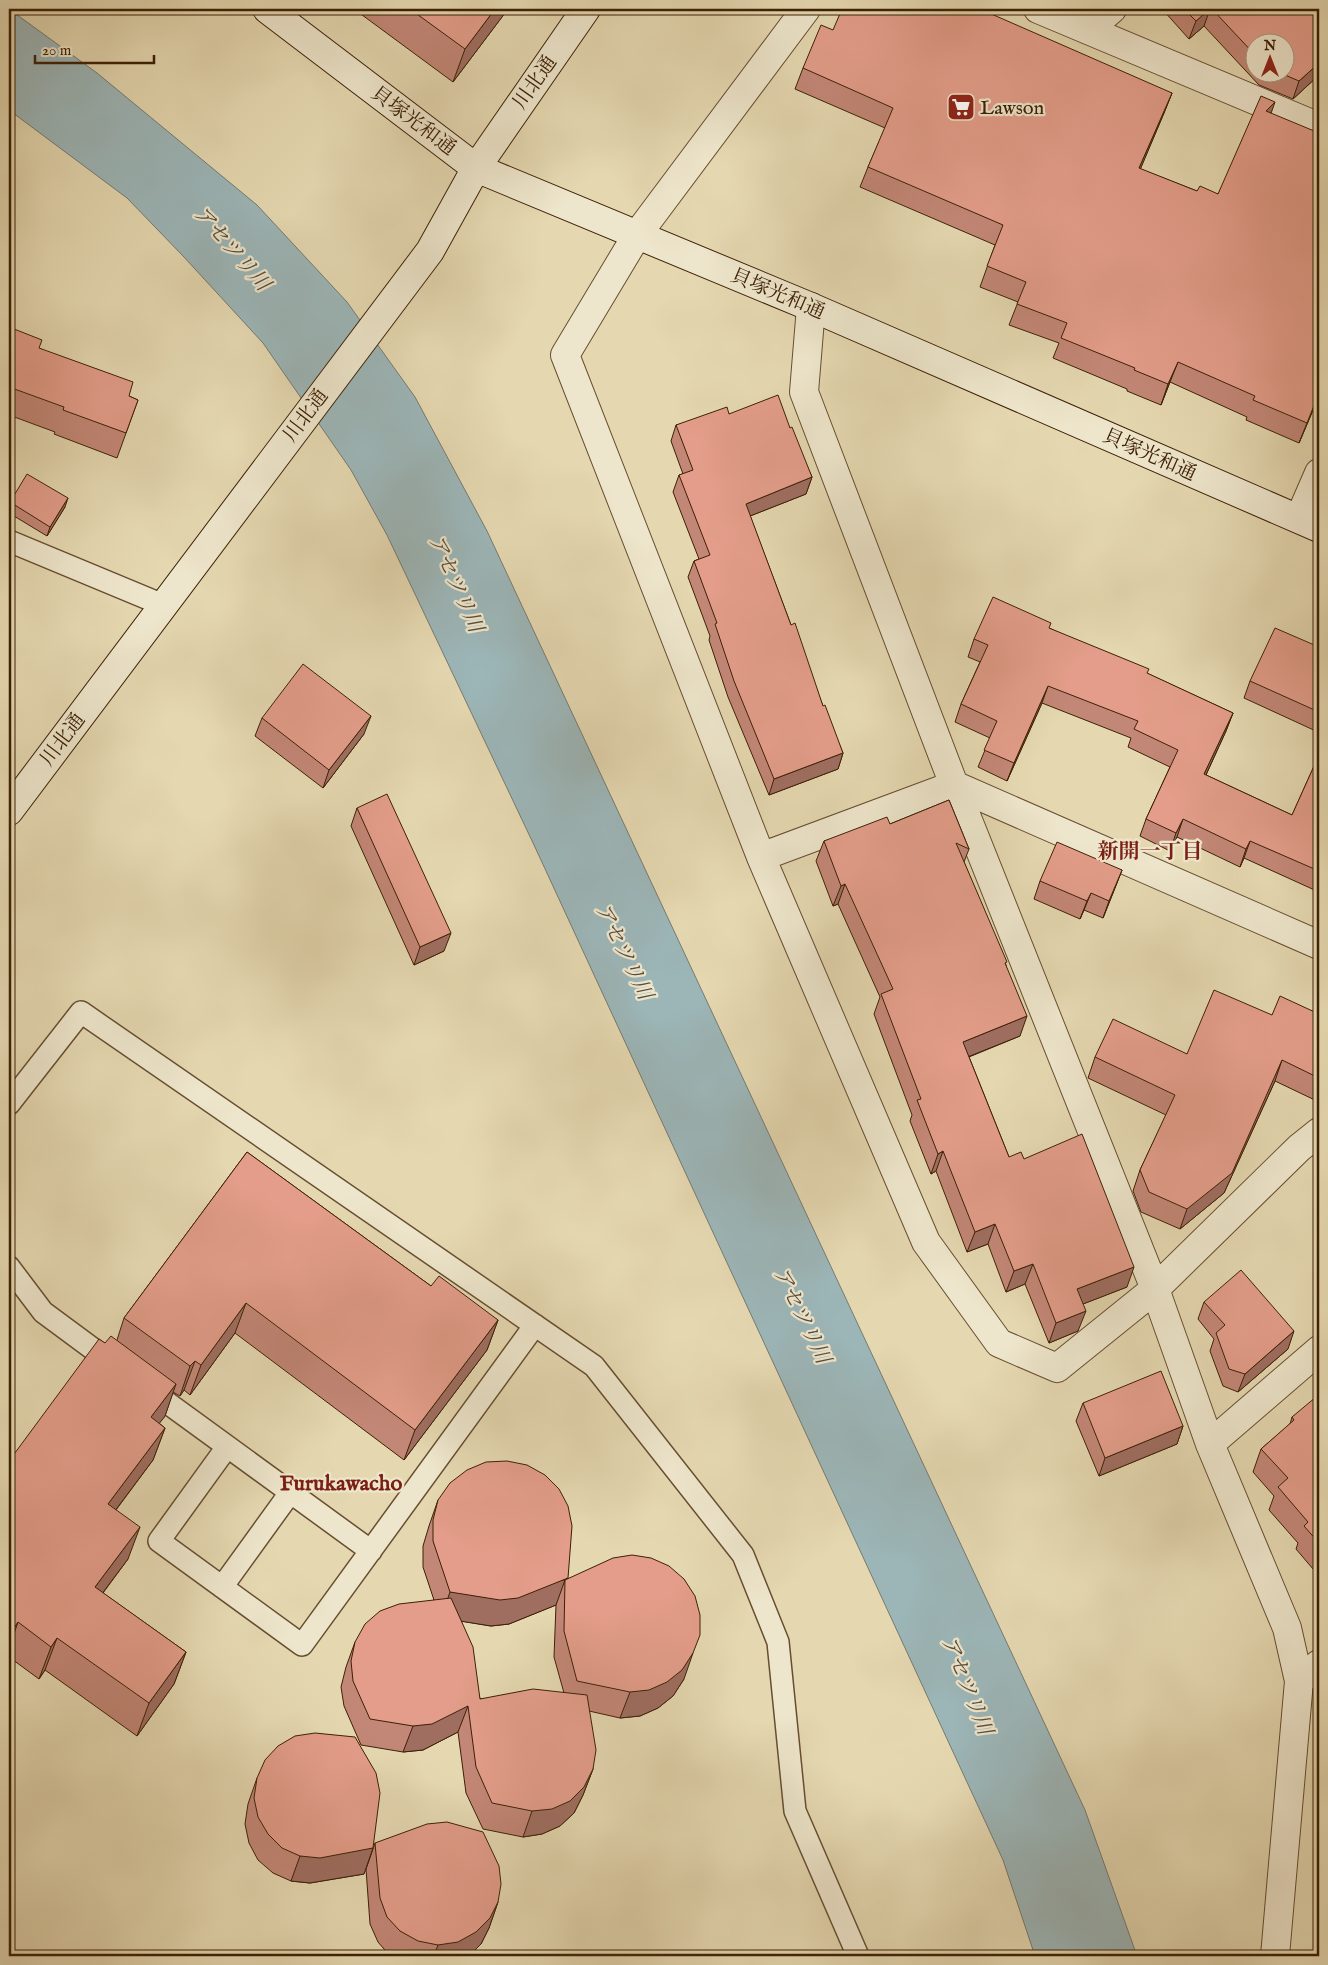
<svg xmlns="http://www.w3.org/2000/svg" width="1328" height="1965" font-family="'IM FELL English','Noto Serif JP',serif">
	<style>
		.water { fill: #9cb6b8; stroke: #767a70 }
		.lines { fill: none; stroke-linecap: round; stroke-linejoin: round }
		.lane-casing { stroke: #674e30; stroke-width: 24 }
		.street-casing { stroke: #674e30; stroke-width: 30 }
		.secondary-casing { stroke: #3d2005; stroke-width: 30 }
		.lane { stroke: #eee6cc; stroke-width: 21 }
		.street { stroke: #eee6cc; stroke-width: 28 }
		.secondary { stroke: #eee6cc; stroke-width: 28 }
		.wall { fill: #c38777; stroke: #3d2005; fill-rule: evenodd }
		.shaded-wall { fill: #9f6e61; stroke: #3d2005 }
		.building { fill: #e39d8a; stroke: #3d2005 }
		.labels { text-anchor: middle; stroke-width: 4.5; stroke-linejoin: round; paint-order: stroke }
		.street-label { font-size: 20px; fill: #3d2005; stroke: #eee6cc }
		.poi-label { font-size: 20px; fill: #3d2005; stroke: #eee6cc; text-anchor: start }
		.water-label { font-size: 21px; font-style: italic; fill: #5a4d3b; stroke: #eee6cc }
		.neighbourhood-label { font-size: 21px; font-weight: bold; fill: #7a1f14; stroke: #eee6cc }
		.quarter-label { font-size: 22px; font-weight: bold; fill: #7a1f14; stroke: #eee6cc }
	</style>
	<rect width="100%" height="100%" fill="#e5d8b1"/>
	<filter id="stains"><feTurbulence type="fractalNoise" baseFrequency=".004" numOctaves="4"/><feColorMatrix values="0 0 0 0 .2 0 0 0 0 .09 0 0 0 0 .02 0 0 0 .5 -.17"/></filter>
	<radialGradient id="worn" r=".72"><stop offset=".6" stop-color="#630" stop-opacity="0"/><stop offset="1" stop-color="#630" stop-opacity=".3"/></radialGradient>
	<path class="water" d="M9,9L97,73L257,205L347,302L415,397L487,531L1085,1810L1137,1956H1035L1003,1860L534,845L387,535L351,470L263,343L183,256L127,198L9,110Z"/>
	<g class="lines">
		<defs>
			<path id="lane" d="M9,541L163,605
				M9,1104L81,1012L594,1366L743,1555L778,1642L795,1811L858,1956
				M9,1267L43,1312L116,1366
				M147,1388L371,1551
				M227,1447L159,1541L302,1645L535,1325
				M222,1587L290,1493"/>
			<path id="street" d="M806,9L637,235L565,355L761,857L926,1242L999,1343L1057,1368L1155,1289L1299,1148L1319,1132
				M1038,9L1319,127
				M1088,30L1112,9
				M811,307L804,392L954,785L1155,1289L1210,1444L1287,1628L1299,1681L1275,1956
				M1299,519L1319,473
				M761,857L954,785L1319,945
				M1210,1444L1319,1350
				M1299,1681L1319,1664"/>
			<path id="secondary" d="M267,9L476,168L811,307L1319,528
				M9,811L430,251L476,168L586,9"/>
		</defs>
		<use href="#lane" class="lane-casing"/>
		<use href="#street" class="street-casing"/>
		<use href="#secondary" class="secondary-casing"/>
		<use href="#lane" class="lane"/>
		<use href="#street" class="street"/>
		<use href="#secondary" class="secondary"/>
	</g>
	<path class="wall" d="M354,9H508L453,82Z
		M1163,9H1319V75L1293,99L1259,85L1204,26L1189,39L1163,10ZM1256,42L1286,72H1256Z
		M833,30L1172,93L1164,113L1140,169L1197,191L1218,194L1271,113L1319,396L1299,443L1246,420L1247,417L1170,382L1161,405L1127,391V389L1053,358L1059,343L1009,325L1018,302L980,287L995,245L860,187L868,167L885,128L795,89L803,68Z
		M9,327L39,348L129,396L138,400L117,458L54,434L55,432L9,415Z
		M729,414L790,428L812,477L806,494L750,516L791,625L823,706L843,753L838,769L769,795L728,697L709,640L710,636L688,577L694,561L699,559L673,492L679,475L683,474L671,441L676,425Z
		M10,502L65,507L47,536L9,513Z
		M1049,628L1233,713L1226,731L1206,775L1292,815L1319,755V892L1244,858L1240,867L1177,837L1170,851L1140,836L1146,819L1170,767L1128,747L1131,738L1042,703L1007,781L978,767L990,738L955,722L961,704L980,662L968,657L974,639Z
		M1319,647V730L1318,732L1244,698L1250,681Z
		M262,718L364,734L323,788L255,736Z
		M949,800L969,849L964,862L1006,965L1020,1036L969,1057L1009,1157L1024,1159L1127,1287L1083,1304L1078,1331L1049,1343L1025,1284L1006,1292L988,1244L967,1252L936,1171L931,1174L910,1121L912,1115L874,1014L880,997L838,904L833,906L816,861L824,841L890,824Z
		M357,808L444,951L414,965L351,826Z
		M1122,870L1103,918L1084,910L1080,919L1034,899L1040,881Z
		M1319,1014V1102L1275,1081L1224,1193L1180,1229L1141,1212L1133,1191L1140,1170L1166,1115L1088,1078L1095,1057L1187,1054L1272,1015Z
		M247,1152L431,1286L498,1320L487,1350L404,1460L235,1333L190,1395L184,1390L180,1396L173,1392L165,1416L159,1423L165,1428L153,1460L116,1510L128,1559L103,1593L186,1652L174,1684L137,1736L45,1670L39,1679L9,1657V1461L117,1340L124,1318Z
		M1204,1302L1288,1349L1238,1392L1223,1386L1210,1351L1214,1339L1198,1319Z
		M1319,1400V1576L1296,1549L1298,1543L1269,1510L1274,1496L1253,1472L1261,1449L1290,1424L1292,1417Z
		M1083,1403L1183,1426L1177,1444L1099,1476L1076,1421Z
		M438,1500L568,1579L684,1679L673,1696L658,1708L640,1716L620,1718L589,1711L593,1769L583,1795L574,1813L560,1826L542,1834L523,1837L483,1829L466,1793L458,1732L423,1750L403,1752L361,1745L344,1706L341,1687L346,1667L355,1642L434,1600L423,1567V1546L429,1526ZM556,1605L554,1657L564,1693L480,1699L461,1621L491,1626L509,1624Z
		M257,1778L373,1848L364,1874L310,1883L291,1881L273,1873L258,1860L249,1843L245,1824L248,1804Z
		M375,1843L498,1902L489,1928L481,1944L469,1956H390L378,1942L370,1924L366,1869Z"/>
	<path class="shaded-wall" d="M495,9H508L453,82L465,49Z
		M1210,9L1204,26L1189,39L1196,21Z
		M1319,63V75L1293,99L1299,81Z
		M1172,93L1164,113L1132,189L1139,168Z
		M1275,102L1268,122L1266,111Z
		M1178,362L1170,382L1161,405L1168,384Z
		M1319,393V396L1299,443Z
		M812,477L806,494L740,520L746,504Z
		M68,498L65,507L47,536L50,527Z
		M1048,686L1042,703L1007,781L1014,763Z
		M1233,713L1226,731L1198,792L1204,774Z
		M371,716L364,734L323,788L329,770Z
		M843,753L838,769L769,795L774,779Z
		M1183,819L1177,837L1170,851L1176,833Z
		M1250,841L1244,858L1240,867L1246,849Z
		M1122,870L1115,888L1103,918L1109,901Z
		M845,884L838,904L833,906L841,886Z
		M1091,893L1084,910L1080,919L1087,901Z
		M451,933L444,951L414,965L420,947Z
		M1027,1016L1020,1036L955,1062L963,1042Z
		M1282,1060L1275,1081L1224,1193L1180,1229L1187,1209Z
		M943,1151L936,1171L931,1174L938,1154Z
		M995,1224L988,1244L967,1252L975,1232Z
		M1033,1264L1025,1284L1006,1292L1014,1271Z
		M1134,1267L1127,1287L1070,1309L1077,1289Z
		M246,1303L235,1333L190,1395L201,1365Z
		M1086,1311L1078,1331L1049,1343L1056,1323Z
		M498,1320L487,1350L404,1460L415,1430Z
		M1294,1331L1288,1349L1238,1392L1245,1374Z
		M195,1361L184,1390L180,1396L190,1366Z
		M176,1384L165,1416L140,1449L151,1417Z
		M1183,1426L1177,1444L1099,1476L1105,1458Z
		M165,1428L153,1460L96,1536L108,1504Z
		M140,1527L128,1559L83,1619L95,1587Z
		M565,1580L556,1605L509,1624L491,1626L441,1618L450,1592Z
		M18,1622L9,1648V1635Z
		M57,1638L45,1670L39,1679L51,1647Z
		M186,1652L174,1684L137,1736L149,1703Z
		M693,1653L684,1679L673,1696L658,1708L640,1716L620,1718L630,1692Z
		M468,1706L458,1732L423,1750L403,1752L413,1726Z
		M593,1769L583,1795L574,1813L560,1826L542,1834L523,1837L532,1811Z
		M373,1848L364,1874L310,1883L291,1881L300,1856Z
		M498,1902L489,1928L481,1944L469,1956H434L438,1945Z"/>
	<path class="building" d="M410,9H495L465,49Z
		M842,9H980L1172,93L1139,168L1197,191L1200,186L1218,194L1261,96L1275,102L1266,111L1319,133V393L1307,423L1253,400L1255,396L1178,362L1168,384L1134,370L1135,368L1061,338L1067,323L1017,304L1026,282L987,266L1003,225L868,167L893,108L803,68L821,25L833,30Z
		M1184,9H1210L1196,21Z
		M1212,9H1319V63L1299,81L1278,72H1286V42H1256V56Z
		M9,327L42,340L39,348L133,382L129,396L138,400L126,433L63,410L64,407L9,387Z
		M778,395L790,428L792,427L812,477L746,504L791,625L795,623L823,706L825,705L843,753L774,779L734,681L715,624L717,623L694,561L710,555L679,475L693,470L676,425L727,407L729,414Z
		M27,474L68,498L50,527L10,502Z
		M993,597L1051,623L1049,628L1149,669L1147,673L1233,713L1204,774L1292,815L1319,755V871L1250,841L1246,849L1183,819L1176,833L1146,819L1178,750L1134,729L1138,721L1048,686L1014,763L984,750L997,721L961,704L988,645L974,639Z
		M1275,628L1319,647V712L1250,681Z
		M303,664L371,716L329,770L262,718Z
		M387,794L451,933L420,947L357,808Z
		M949,800L969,849L956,843L1007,962L1005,963L1027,1016L963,1042L1009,1157L1021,1152L1024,1159L1082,1134L1134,1267L1077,1289L1086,1311L1056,1323L1033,1264L1014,1271L995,1224L975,1232L943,1151L938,1154L917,1100L921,1099L881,994L893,989L845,884L841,886L824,841L887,817L890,824Z
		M1057,842L1122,870L1109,901L1091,893L1087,901L1040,881Z
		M1214,990L1272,1015L1280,996L1319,1014V1078L1282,1060L1232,1173L1187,1209L1149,1192L1140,1170L1175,1095L1095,1057L1113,1019L1187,1054Z
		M247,1152L431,1286L439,1276L498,1320L415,1430L246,1303L201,1365L195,1361L190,1366L124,1318Z
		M1241,1270L1294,1331L1245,1374L1229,1369L1216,1333L1225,1325L1204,1302Z
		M111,1336L176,1384L151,1417L165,1428L108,1504L140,1527L95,1587L186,1652L149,1703L57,1638L51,1647L18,1622L9,1635V1461L99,1339L105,1343Z
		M1161,1371L1183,1426L1105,1458L1083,1403Z
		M1316,1397L1319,1400V1543L1304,1526L1308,1522L1278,1487L1288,1478L1261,1449L1294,1420L1292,1417Z
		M507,1461L527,1465L545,1475L559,1489L568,1506L572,1526L568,1578L518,1598L500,1600L450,1592L433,1541V1520L438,1500L450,1483L467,1470L486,1462Z
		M632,1555L651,1558L669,1566L684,1579L695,1596L700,1615V1635L693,1653L682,1670L667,1682L649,1690L630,1692L577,1681L564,1631L565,1580L613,1558Z
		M451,1598L473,1647L480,1699L533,1689L587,1695L596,1750L593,1769L584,1787L570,1801L552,1809L532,1811L492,1803L476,1767L468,1706L432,1724L413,1726L370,1719L353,1681L351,1661L355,1642L365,1624L380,1611L399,1604Z
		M315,1733L355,1737L376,1773L380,1793L373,1848L320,1858L300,1856L282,1848L268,1834L258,1817L254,1798L257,1778L265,1760L278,1746L295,1736Z
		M447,1822L483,1832L499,1866L501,1884L498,1902L490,1918L476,1932L458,1942L438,1945L418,1941L400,1931L387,1917L380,1898L375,1843L427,1824Z
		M578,1952H592L599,1956H566Z"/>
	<defs>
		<symbol id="supermarket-square" viewBox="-11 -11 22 22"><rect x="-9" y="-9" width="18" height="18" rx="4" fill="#8f2418" stroke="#eee6cc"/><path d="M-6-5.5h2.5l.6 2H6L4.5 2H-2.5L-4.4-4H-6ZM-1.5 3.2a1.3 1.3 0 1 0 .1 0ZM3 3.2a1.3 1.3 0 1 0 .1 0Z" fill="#fff"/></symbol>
	</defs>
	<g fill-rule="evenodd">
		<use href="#supermarket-square" x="945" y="91" width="32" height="32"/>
	</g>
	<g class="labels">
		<g class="street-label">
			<text transform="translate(534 82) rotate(-55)" y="7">川北通</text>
			<text transform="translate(414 120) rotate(37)" y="7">貝塚光和通</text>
			<text transform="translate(778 293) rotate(23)" y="7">貝塚光和通</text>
			<text transform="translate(305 415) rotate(-53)" y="7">川北通</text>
			<text transform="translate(1150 454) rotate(24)" y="7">貝塚光和通</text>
			<text transform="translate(62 739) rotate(-53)" y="7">川北通</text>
		</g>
		<g class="poi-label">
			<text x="980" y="114">Lawson</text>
		</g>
		<g class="water-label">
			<text transform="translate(232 248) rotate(49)" y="7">アセツリ川</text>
			<text transform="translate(456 583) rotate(66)" y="7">アセツリ川</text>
			<text transform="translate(624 951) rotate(64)" y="7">アセツリ川</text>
			<text transform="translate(802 1315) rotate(64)" y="7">アセツリ川</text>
			<text transform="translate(967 1685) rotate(68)" y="7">アセツリ川</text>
		</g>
		<g class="neighbourhood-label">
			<text x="1150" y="858">新開一丁目</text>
		</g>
		<g class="quarter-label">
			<text x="341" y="1490">Furukawacho</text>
		</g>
	</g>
	<rect width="1328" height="1965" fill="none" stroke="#e5d8b1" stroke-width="30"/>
	<rect x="10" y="10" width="1308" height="1945" fill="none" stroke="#3d2005" stroke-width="2.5"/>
	<rect x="15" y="15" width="1298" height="1935" fill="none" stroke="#3d2005"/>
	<g transform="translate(1270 58)"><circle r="24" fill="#eee6cc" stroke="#a7977c"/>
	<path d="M0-4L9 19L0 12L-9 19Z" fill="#8f2418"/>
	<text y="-8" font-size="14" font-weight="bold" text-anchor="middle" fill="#3d2005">N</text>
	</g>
	<path d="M35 55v8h119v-8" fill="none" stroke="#3d2005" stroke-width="2.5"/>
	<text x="42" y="55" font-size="15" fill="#3d2005" stroke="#eee6cc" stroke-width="4" paint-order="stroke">20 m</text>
	<rect width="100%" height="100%" filter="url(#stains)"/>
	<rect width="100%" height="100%" fill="url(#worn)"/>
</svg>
